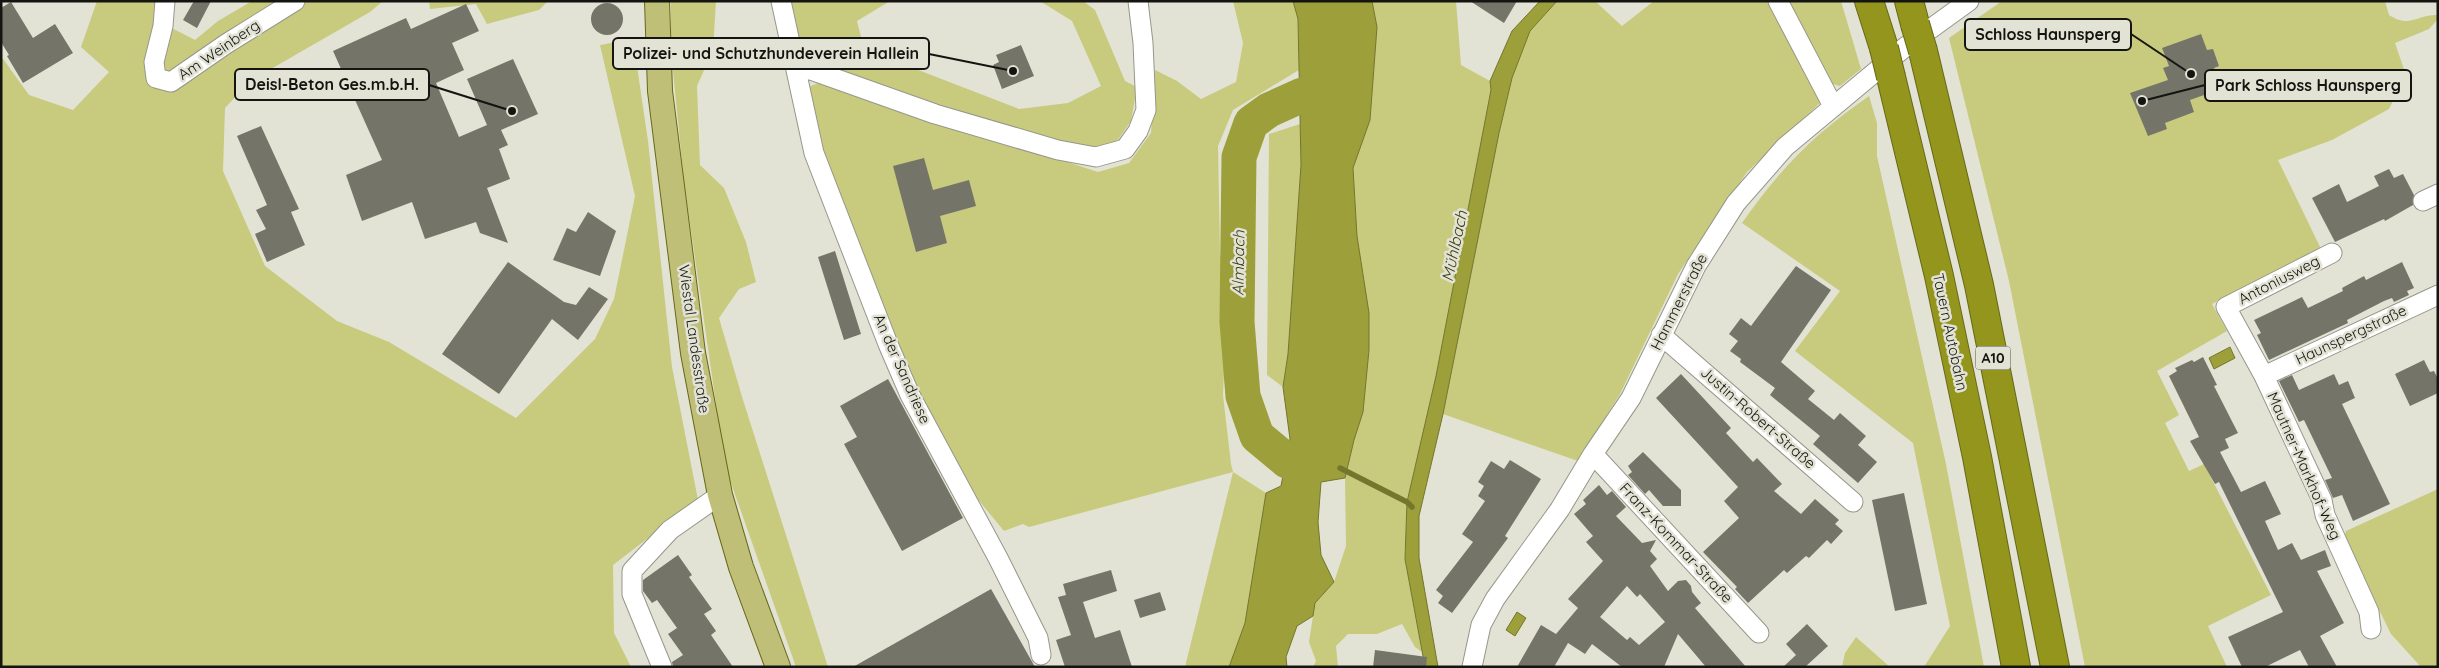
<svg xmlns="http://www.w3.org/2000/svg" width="2439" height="668" font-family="Quicksand,sans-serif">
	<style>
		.green { fill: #c8cb7d }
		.water { fill: #9d9f3a; stroke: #74762d }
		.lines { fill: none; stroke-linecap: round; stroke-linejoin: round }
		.stream { stroke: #74762d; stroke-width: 5.5 }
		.river { stroke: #9d9f3a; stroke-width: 35 }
		.building { fill: #747568; fill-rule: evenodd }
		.minor-casing { stroke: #96978a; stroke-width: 21 }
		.major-casing { stroke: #676818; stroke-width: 26 }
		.highway-casing { stroke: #676818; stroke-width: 30 }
		.minor { stroke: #fff; stroke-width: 19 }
		.major { stroke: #bfbf77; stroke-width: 24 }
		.highway { stroke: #94951c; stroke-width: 28 }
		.highway-bridge-casing { stroke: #676818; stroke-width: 30; stroke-linecap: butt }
		.highway-bridge { stroke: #94951c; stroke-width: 28 }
		.labels { text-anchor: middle; stroke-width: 5; stroke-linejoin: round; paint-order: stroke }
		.shield { fill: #e2e3d5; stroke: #52534b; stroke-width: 1 }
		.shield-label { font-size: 14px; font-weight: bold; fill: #141510 }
		.street-label { font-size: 15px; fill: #141510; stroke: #e2e3d5 }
		.water-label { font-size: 16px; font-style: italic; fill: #3c3d13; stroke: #e2e3d5 }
		.leader { fill: none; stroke: #141510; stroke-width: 2 }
		.callout-dot { fill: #141510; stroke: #e2e3d5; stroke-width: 2 }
		.callout { fill: #e2e3d5; stroke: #141510; stroke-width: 2 }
		.callout-label { font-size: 16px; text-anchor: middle; font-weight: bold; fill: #141510 }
	</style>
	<rect width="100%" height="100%" fill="#e2e3d5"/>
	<path class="green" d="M97,1H159L158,21L195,40L218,21L252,1H383L370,12L250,81L225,108L223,171L265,266L337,321L389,342L516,418L595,339L614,299L635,196L600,45L633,39L648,141L672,367L698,500L613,565L614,633L631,667H1V56L29,95L73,110L109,72L81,47Z
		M429,1H548L539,10L487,24L476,4L430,9Z
		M671,1H716L713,50L697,86L700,165L724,188L746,242L756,282L739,289L719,318L743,400L828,667H796L725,466L684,182L671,51Z
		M789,1H890L857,21L864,49L1019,109L1068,103L1101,86L1072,21L1040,1H1083L1095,10L1125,81L1137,87L1131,121L1117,141L1095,148L1068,145L937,106L801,58Z
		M1233,1H1293L1298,19L1299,70L1233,110L1218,146L1220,254L1228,276L1223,395L1231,464L1233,472L1266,493L1245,623L1229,667H1185L1233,472L1029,527L1023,524L1004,531L976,497L905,367L822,152L808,87L821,82L1098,172L1129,163L1151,133L1155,70L1177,81L1201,99L1236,82L1243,43Z
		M1372,1H1456L1461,65L1490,81L1491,90L1436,376L1407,502L1405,559L1422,652L1415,647L1402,624L1377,634H1348L1336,646L1338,667H1313L1316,661L1309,642L1315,603L1334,582L1346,546L1345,478L1354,440L1363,412L1369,350L1357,236L1353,168L1370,120L1377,27Z
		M1557,1H1595L1622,26L1654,1H1770L1819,95L1820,103L1747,172L1678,274L1620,394L1578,461L1443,414L1499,133L1512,78L1530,31Z
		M1782,1H1841L1861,69L1840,86L1829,83Z
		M2002,1H2385L2389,15C2411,29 2416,14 2438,15V19L2429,29L2395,43L2406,75L2389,109L2332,140L2278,160L2321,249L2212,304L2227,331L2157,371L2179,415L2165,423L2189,471L2204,464L2271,595L2208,626L2227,667H2085L2009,281L1949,38Z
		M1869,96L1877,123V156L1946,464L1984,667H1924L1950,626L1913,443L1795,351L1840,291L1742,223C1780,169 1814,134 1869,96Z
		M1300,124L1301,165L1288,354L1283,387L1267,375L1269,134Z
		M2438,489V667H2421L2391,634L2344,539L2346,531Z
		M1856,637L1890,667H1842L1845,653Z"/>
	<path class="water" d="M1293,1H1372L1377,27L1370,120L1353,168L1357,236L1369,313V350L1363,412L1354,440L1345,478L1321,482L1318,522L1321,555L1334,582L1315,603L1313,616L1297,626L1286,657L1287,667H1229L1245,623L1266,493L1281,486L1290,439L1283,387L1288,354L1301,165L1298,19Z
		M1540,1H1557L1530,31L1512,78L1499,133L1443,414L1419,516V558L1438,667H1425L1405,559L1407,502L1436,376L1491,90L1490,81L1512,31Z
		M2230,347L2235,358L2214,369L2209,358Z
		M1517,612L1526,618L1515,636L1506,630Z"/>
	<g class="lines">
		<path class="stream" d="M1340,468L1407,502L1412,507"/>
		<path class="river" d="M1307,469L1287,461L1257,436L1243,396L1237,322L1239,157L1251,123L1269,110L1300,96L1337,84"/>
	</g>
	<path class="building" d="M194,1H211L197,28L183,20Z
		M1470,1H1517L1504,23Z
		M11,2L33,38L55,24L73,53L23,83L7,56L9,55L1,42V8Z
		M591 19a16 16 0 1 1 32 0a16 16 0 1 1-32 0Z
		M466,4L479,31L452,43L464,70L436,83L459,137L487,125L467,79L513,59L538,114L501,130L508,145L499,149L510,179L487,188L508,243L480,233L476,222L425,239L412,202L362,221L346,175L382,160L333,51L406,18L411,29Z
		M2201,34L2207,50L2213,49L2219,66L2214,68L2221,89L2190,100L2194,112L2165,123L2167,129L2148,136L2130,93L2168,80L2163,68L2169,66L2162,48Z
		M1021,45L1034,76L1002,89L993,65L999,62L996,55Z
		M261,126L299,209L291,212L305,245L267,262L255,234L266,229L256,210L267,205L237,136Z
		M924,158L933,190L969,180L976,206L940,216L947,243L916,252L893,166Z
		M2389,169L2394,178L2403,174L2414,195L2413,205L2385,221L2384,219L2335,242L2312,198L2339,184L2347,202L2379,186L2374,176Z
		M588,212L616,231L600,276L553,260L567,228L576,232Z
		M835,251L861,334L844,340L818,257Z
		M508,262L564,302L576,305L589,287L608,299L578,340L552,319L499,394L442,354Z
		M2402,262L2414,288L2407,291L2409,295L2394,302L2392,298L2384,301L2347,320L2348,323L2269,360L2257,335L2261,333L2254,320L2302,297L2308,308L2343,291L2342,288L2364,276L2366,280Z
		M1796,266L1831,290L1781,362L1815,391L1808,399L1834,420L1840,413L1866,436L1858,445L1877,462L1858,483L1813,444L1820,436L1770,395L1775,388L1740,362L1741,359L1730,351L1738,341L1729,334L1741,318L1751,326Z
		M2203,357L2217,385L2214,386L2238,433L2225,439L2229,448L2220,452L2241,492L2265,481L2281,514L2265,521L2278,550L2292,543L2301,560L2325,550L2331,566L2317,571L2344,623L2320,636L2337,667H2309L2300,650L2265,667H2242L2228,637L2283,612L2219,482L2215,484L2190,441L2199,437L2169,376L2177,371L2175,368L2192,360L2194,362Z
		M2424,360L2430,372L2434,371L2438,379V393L2410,406L2395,374Z
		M1681,374L1731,428L1726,433L1753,462L1757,458L1782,484L1774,491L1801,514L1815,499L1839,520L1835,524L1843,531L1831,544L1827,540L1809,558L1806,556L1787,573L1784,570L1748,603L1735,589L1737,587L1703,552L1739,518L1724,501L1738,487L1656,398Z
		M2334,374L2339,385L2348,381L2355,398L2342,404L2390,504L2353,521L2342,495L2333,498L2325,480L2332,478L2304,420L2299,422L2279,381L2292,375L2299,390Z
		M888,379L963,518L902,551L844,444L857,437L840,406Z
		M1643,452L1681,490V506H1663L1649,490L1645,494L1628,475L1632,472L1628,466Z
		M1510,460L1541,479L1505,536L1508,538L1452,613L1438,603L1443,596L1436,590L1473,542L1462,534L1485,501L1478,496L1484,486L1478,482L1491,461L1504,469Z
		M1599,485L1607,495L1612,491L1626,507L1616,516L1642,543L1656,540L1650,551L1657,559L1650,566L1668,591L1678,581L1686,580L1691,586L1692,592L1701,603L1695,608L1746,667H1706L1678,634L1664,667H1622L1592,644L1585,654L1568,643L1554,667H1517L1541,625L1556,634L1578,608L1568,599L1603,561L1586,542L1593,536L1574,514L1586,504L1583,500ZM1627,586L1637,597L1640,594L1665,622L1639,645L1630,637L1627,640L1600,617Z
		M1904,493L1927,604L1895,611L1872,500Z
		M678,555L692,575L689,577L712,609L704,614L716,631L711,635L733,667H673L672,662L683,655L668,634L677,628L657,600L652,603L643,591V580Z
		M1111,570L1117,591L1083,602L1095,638L1120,630L1132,667H1065L1056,640L1071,635L1058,597L1066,595L1063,584Z
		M991,589L1035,667H853Z
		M1160,592L1166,610L1140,618L1134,600Z
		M1807,624L1828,646L1805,667H1783L1796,655L1786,644Z
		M1375,650L1427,657L1426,667H1373Z"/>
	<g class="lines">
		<defs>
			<path id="minor" d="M165,1L163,26L154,62L156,78L171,82L226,44L295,1
				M781,1L814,153L888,344L910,395L998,558L1038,638L1041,655
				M1778,1L1833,106
				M797,69L811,70L935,114L1058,150L1096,157L1125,149L1138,131L1146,110L1143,43L1138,1
				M2423,201L2438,194
				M2332,253L2226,307L2264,376L2322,500L2325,515L2369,612L2371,629
				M1661,335L1853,502
				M2264,376L2438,295
				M1593,454L1759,633
				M662,667L632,594V571L670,530L720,495
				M1472,667L1481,625L1495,599L1560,509L1593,454L1631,398L1696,266L1736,203L1785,147L1904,48L1969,1"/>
			<path id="major" d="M657,1L660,91L693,353L720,495L741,567L778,667"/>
			<path id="highway" d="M1869,1L1884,48
				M1909,1L1915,24
				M1923,51L1979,285L2055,667
				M1891,77L1939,276L1977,457L2016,667"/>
		</defs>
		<use href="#minor" class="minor-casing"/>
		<use href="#major" class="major-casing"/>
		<use href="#highway" class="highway-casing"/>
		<use href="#minor" class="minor"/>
		<use href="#major" class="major"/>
		<use href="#highway" class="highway"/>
		<defs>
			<path id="highway-bridge" d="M1915,24L1923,51
				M1884,48L1891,77"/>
		</defs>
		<use href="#highway-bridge" class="highway-bridge-casing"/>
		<use href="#highway-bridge" class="highway-bridge"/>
	</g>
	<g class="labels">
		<rect class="shield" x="1975.5" y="346.5" width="35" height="23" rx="4"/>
		<g class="shield-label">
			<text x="1993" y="363">A10</text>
		</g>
		<g class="street-label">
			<text transform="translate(219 50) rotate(-34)" y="5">Am Weinberg</text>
			<text transform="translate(2279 280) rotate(-27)" y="5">Antoniusweg</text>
			<text transform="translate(1679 302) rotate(-63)" y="5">Hammerstraße</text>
			<text transform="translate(1950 332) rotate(78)" y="5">Tauern Autobahn</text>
			<text transform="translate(2351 335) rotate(-25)" y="5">Haunspergstraße</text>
			<text transform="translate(694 339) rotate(82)" y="5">Wiestal Landesstraße</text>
			<text transform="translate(902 369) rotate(66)" y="5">An der Sandriese</text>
			<text transform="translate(1758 418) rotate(41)" y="5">Justin-Robert-Straße</text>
			<text transform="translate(2304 466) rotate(66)" y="5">Mautner-Markhof-Weg</text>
			<text transform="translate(1676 543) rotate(47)" y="5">Franz-Kommar-Straße</text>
		</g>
		<g class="water-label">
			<text transform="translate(1454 246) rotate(-78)" y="6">Mühlbach</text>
			<text transform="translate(1238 263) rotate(-89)" y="6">Almbach</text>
		</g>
	</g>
	<path class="leader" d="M2191 74L2131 34M1013 71L929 54M512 111L429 85M2142 101L2205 85"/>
	<g class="callout-dot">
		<circle cx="2191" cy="74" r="5"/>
		<circle cx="1013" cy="71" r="5"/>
		<circle cx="512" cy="111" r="5"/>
		<circle cx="2142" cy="101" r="5"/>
	</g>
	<g class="callout">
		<rect x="1965" y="19" width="166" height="31" rx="5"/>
		<rect x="613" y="38" width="316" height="31" rx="5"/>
		<rect x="235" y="69" width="194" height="31" rx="5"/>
		<rect x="2205" y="70" width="206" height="31" rx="5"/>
	</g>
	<g class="callout-label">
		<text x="2048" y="40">Schloss Haunsperg</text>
		<text x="771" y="59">Polizei- und Schutzhundeverein Hallein</text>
		<text x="332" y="90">Deisl-Beton Ges.m.b.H.</text>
		<text x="2308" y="91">Park Schloss Haunsperg</text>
	</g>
	<rect width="2439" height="668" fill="none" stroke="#141510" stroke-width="5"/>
</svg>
